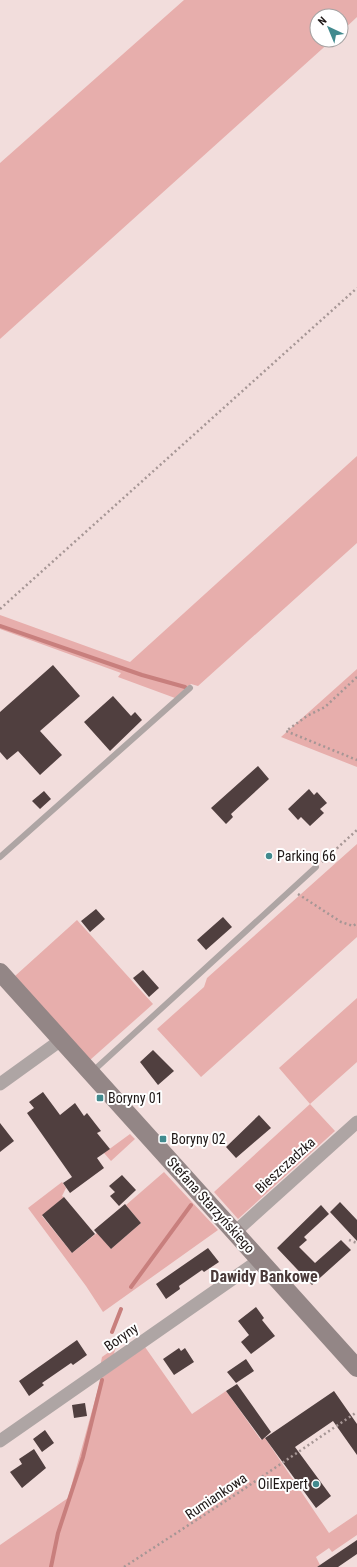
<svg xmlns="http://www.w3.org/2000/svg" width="357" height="1567" font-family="'Roboto Condensed',sans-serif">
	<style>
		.green { fill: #e7aeac }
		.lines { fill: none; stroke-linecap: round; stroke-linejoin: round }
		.stream { stroke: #c87f7d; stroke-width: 4 }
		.building { fill: #503f3f }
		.path { stroke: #a69695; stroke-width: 2.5; stroke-dasharray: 2 3; stroke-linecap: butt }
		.lane { stroke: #aea5a4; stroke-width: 6 }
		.street { stroke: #aea5a4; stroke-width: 13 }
		.secondary { stroke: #938686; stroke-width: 18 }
		.poi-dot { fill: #428a8e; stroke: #fff; stroke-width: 1.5 }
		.labels { text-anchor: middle; stroke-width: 4; stroke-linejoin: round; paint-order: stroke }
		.poi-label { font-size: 14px; fill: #1e1716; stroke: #fff; text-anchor: start }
		.street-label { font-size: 14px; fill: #1e1716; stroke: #fff }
		.quarter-label { font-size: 16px; font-weight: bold; fill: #4a3a39; stroke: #fff }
	</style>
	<rect width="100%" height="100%" fill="#f2dddc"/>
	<path class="green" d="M184,0H357V17L341,32V16H317V40H332L0,339V163Z
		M357,456V543L198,686L191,684L175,698L118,677L121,673L0,629V615L130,662Z
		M357,669V767L281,737Z
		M357,844V937L201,1077L157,1029L204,987L207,978Z
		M77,920L153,1004L90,1060L15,976Z
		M357,998V1062L310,1104L335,1131L238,1219L214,1192L310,1104L279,1068Z
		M130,1134L135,1139L111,1161L104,1153Z
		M164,1172L218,1230L103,1312L86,1286L28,1208L62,1182L66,1188L62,1196L64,1197L42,1216L72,1253L97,1233L111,1249L141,1223L126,1205Z
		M116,1347L112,1360L100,1367L102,1357Z
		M145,1347L192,1414L226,1391L261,1440L265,1438L329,1533L357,1514V1535L332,1552L329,1548L316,1557L320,1565L317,1567H0V1545L68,1498L101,1378Z"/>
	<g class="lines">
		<path class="stream" d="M0,626L142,675L185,687
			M131,1287L191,1205
			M112,1332L121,1309
			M51,1567L58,1533L83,1457L102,1380"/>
	</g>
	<path class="building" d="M53,665L80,696L40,731L62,755L40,775L18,751L7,760L0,752V712Z
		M113,696L131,716L135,712L142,720L110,751L84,722Z
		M258,766L269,779L231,814L233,817L226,824L211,808Z
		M309,789L314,795L317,792L327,803L320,809L324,813L310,826L301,817L298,820L288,809Z
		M44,791L51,799L40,809L32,801Z
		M96,909L105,919L90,932L81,921Z
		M223,917L232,927L206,950L197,940Z
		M143,970L159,988L149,997L133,978Z
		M153,1050L174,1071L158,1085L140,1062Z
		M43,1092L60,1115L75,1103L84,1116L87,1113L101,1131L97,1133L110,1149L97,1158L104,1168L70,1193L63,1183L72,1177L27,1113L34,1108L29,1102Z
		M259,1115L271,1128L236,1158L226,1147Z
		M0,1123L14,1141L0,1152Z
		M122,1175L136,1190L119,1206L110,1196L115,1192L109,1186Z
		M64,1197L95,1234L72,1253L42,1215Z
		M340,1202L357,1220V1241L330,1212Z
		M125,1204L141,1223L111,1249L94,1230Z
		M321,1205L329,1214L304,1237L307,1240L299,1247L315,1263L341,1240L351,1250L312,1285L277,1248Z
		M208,1248L219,1262L204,1272L202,1270L179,1286L180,1289L166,1299L156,1284Z
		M256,1307L264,1318L262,1320L275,1336L251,1354L241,1342L249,1335L238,1321Z
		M77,1340L87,1355L73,1365L71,1363L42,1383L44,1385L29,1396L19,1381Z
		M179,1348L181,1351L185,1348L194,1362L174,1375L163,1359Z
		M246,1359L254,1371L236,1383L227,1372Z
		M237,1384L271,1432L262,1440L226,1391Z
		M334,1391L357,1424V1455L333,1421L295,1447L331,1496L316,1508L265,1438Z
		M85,1403L87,1416L74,1418L72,1405Z
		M45,1430L54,1443L42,1452L33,1439Z
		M34,1449L46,1468L22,1488L10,1472L22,1464L19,1459Z
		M357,1540V1554L338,1567H317Z"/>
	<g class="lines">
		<path class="path" d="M0,609L357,288
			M357,677L325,707L307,716L286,731L357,760
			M322,862L357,830
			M298,894L341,922L353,926L357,923
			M349,1240L357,1243
			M124,1567L238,1493L357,1412"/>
		<path class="lane" d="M0,857L190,688
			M92,1072L316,867"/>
		<path class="street" d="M0,1084L61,1040
			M235,1232L357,1122
			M0,1441L261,1259"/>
		<path class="secondary" d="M0,972L357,1368"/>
	</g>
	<g class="poi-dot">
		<circle cx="269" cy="856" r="4"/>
		<rect x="96" y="1094" width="8" height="8" rx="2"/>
		<rect x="159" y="1135" width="8" height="8" rx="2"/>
		<circle cx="316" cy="1484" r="4"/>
	</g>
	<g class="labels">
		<g class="poi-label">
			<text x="277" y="861">Parking 66</text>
			<text x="108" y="1103">Boryny 01</text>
			<text x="171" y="1144">Boryny 02</text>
			<text x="308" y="1489" text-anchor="end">OilExpert</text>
		</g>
		<g class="street-label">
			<text transform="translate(285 1165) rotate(-42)" y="5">Bieszczadzka</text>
			<text transform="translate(211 1205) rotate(48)" y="5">Stefana Starzyńskiego</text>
			<text transform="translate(121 1337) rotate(-35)" y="5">Boryny</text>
			<text transform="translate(216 1496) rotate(-34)" y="5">Rumiankowa</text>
		</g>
		<g class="quarter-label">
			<text x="264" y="1282">Dawidy Bankowe</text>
		</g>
	</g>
	<g transform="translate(329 28) rotate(316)"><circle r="19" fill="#ffffff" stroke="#a5a2a2"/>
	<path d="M0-3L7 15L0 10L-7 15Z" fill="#428a8e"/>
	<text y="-6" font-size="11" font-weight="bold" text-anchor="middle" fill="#1e1716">N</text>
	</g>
</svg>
